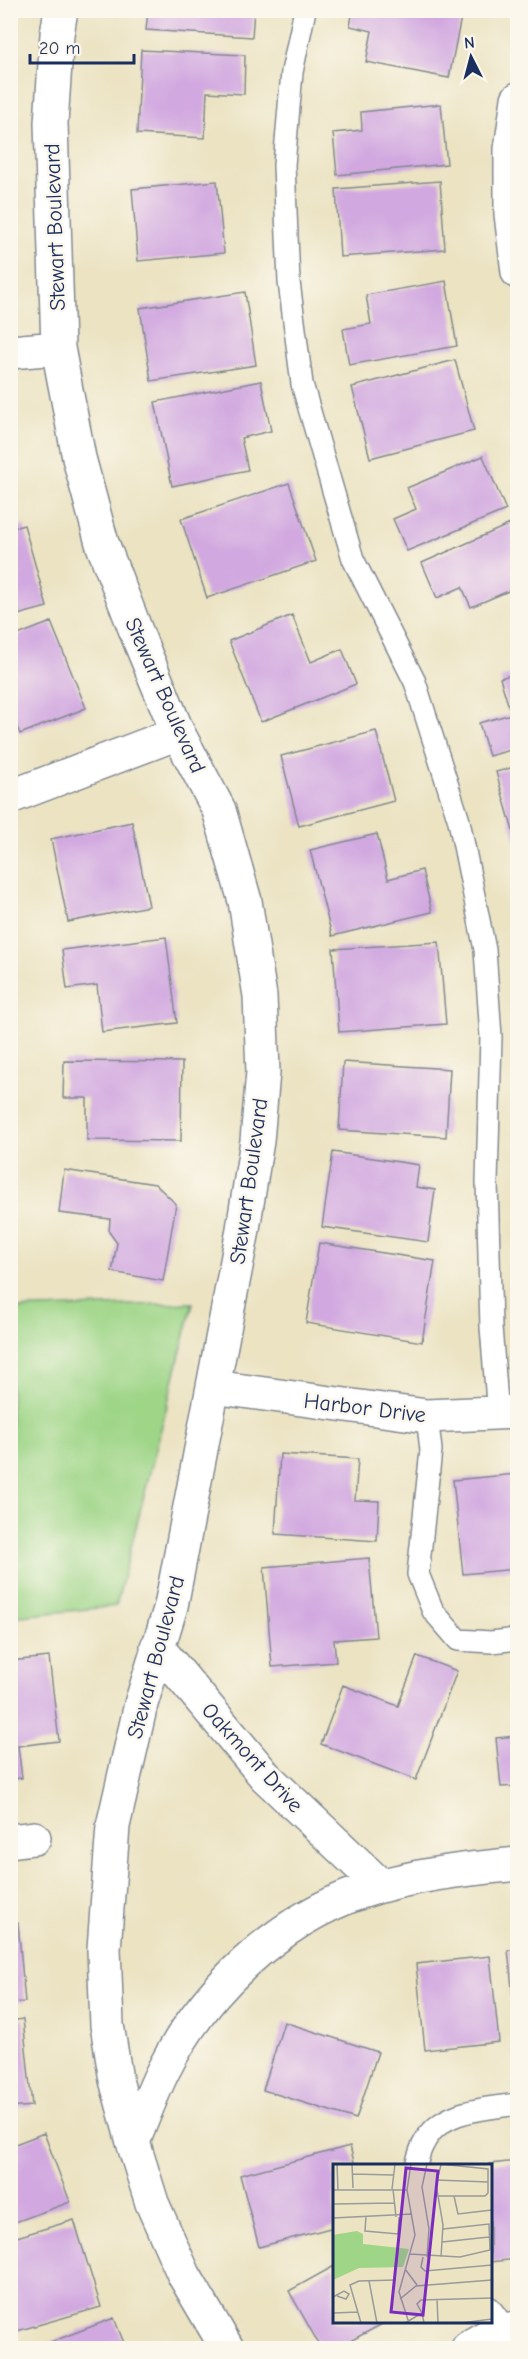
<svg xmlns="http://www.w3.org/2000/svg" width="528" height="2359" font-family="'Comic Neue',sans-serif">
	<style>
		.green { fill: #9ed587; stroke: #5c8272; stroke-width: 1.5 }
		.building { fill: #d1a9e0 }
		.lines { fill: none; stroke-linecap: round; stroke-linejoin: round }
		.lane-casing { stroke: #838990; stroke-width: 24 }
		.street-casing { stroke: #838990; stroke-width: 36 }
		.lane { stroke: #fff; stroke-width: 21 }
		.street { stroke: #fff; stroke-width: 33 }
		.labels { text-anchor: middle; stroke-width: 5; stroke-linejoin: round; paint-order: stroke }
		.street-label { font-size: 22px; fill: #1b2f5e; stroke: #fbf7ec }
		.inset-road { fill: none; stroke: #989b9a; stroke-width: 1.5 }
		.view { fill: #7b2cbf; fill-opacity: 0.15; stroke: #7b2cbf; stroke-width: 3 }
		.inset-edge { fill: none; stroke: #1b2f5e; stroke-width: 3 }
	</style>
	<rect width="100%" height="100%" fill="#fbf7ec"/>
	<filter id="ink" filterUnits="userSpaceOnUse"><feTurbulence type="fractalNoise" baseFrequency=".0167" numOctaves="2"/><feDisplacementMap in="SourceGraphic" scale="12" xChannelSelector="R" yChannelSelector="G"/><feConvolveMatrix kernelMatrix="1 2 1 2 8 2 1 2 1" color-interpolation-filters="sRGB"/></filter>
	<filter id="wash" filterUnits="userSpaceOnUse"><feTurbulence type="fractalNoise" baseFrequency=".008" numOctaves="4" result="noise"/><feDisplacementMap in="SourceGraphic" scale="24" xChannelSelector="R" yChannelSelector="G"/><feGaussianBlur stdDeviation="1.35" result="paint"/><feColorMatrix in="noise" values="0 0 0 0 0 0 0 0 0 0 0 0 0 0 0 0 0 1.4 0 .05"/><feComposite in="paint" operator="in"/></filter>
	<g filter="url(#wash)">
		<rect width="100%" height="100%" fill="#ebe3c2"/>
		<path class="green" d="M193,1303L116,1606L11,1617V1309Z"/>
		<g id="blocks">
			<path class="building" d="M148,10H254L252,37L146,30Z
				M353,10L462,12L449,78L366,62L372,31L350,26Z
				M141,50L245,55L244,94L207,92L205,138L137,134Z
				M441,104L447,164L337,175L333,133L362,130L361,112Z
				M217,181L224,253L138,261L132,189Z
				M440,181L445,249L340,257L336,189Z
				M446,281L457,346L349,365L343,329L371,324L366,295Z
				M245,292L256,365L151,381L140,308Z
				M455,360L474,431L370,458L352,387Z
				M261,381L271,431L241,438L248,470L172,486L155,402Z
				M483,456L506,510L407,551L393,519L416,509L407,488Z
				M289,483L316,561L207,598L181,519Z
				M510,524L518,541V587L471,607L462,587L437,598L422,563Z
				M24,525L47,607L10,617V529Z
				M292,615L311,662L342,649L356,684L261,722L229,641Z
				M51,622L86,708L20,734L10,709V638Z
				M518,673V748L489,756L479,723L511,714L500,678Z
				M376,731L394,801L299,826L281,756Z
				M518,766V845H517L496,772Z
				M132,822L149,906L68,922L51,839Z
				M377,834L388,879L422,870L432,912L332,936L310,850Z
				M166,937L177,1023L102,1032L97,985L67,989L62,950Z
				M439,942L446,1024L339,1032L333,949Z
				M64,1061L182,1062L181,1141L87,1140V1098H63Z
				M343,1062L450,1069L446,1137L339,1130Z
				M333,1152L419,1165L416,1187L435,1190L428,1242L322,1227Z
				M64,1170L155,1184L176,1204L163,1281L112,1272L117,1243L109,1232L110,1219L59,1213Z
				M319,1243L435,1261L422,1342L306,1323Z
				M280,1454L358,1459L355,1500L379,1501L377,1541L275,1534Z
				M518,1474V1569L463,1574L453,1480Z
				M369,1558L376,1637L334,1640L336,1662L272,1667L264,1567Z
				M417,1656L457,1671L416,1780L321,1744L343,1685L398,1706Z
				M49,1657L59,1741L18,1746L22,1778L10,1779V1661Z
				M518,1736V1786L501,1787L496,1738Z
				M10,1923H18L25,2002L10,2003Z
				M518,1949V2026H516L508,1950Z
				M490,1956L499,2042L425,2050L416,1964Z
				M23,2019L32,2106L10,2108V2021Z
				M284,2022L378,2052L356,2119L263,2090Z
				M44,2133L70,2202L10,2224V2146Z
				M350,2146L355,2166H334V2227L259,2247L240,2175Z
				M518,2161V2259L490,2262V2164Z
				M74,2220L101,2307L10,2333V2239Z
				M334,2266V2322H386L337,2348H321L289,2291Z
				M114,2318L126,2348H35Z"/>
		</g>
	</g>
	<g filter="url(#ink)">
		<use href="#blocks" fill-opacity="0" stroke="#838990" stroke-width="1.5"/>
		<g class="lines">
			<defs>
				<path id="lane" d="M305,10L292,72L284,165L289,282L302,384L353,559L415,682L459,821L485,950L491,1037L487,1182L491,1327L498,1415
					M427,1416L431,1450L418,1574L433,1611L458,1640L491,1642L518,1639
					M416,2166C418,2158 420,2149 424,2143C441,2109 485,2109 518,2104
					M490,2308L506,2329"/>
				<path id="street" d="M61,10L57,34L51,123L58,348L79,458L102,543L141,644L178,733L219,810L245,901L260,996L263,1072L257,1141L242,1235L171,1606L141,1704L113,1826L104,1949L107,2025L116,2080L133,2142L152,2203L184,2275L227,2348
					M518,99L511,149V214L518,272
					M10,352L58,348
					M10,797L178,733
					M213,1387L427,1416L518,1412
					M157,1647L265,1776L381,1886
					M10,1841L34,1838
					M133,2142C143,2118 152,2093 163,2071C203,1991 277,1921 361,1892C411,1875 466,1869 518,1864
					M468,2348C484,2337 498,2330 518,2328"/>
			</defs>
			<use href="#lane" class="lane-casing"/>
			<use href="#street" class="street-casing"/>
			<use href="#lane" class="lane"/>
			<use href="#street" class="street"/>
		</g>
	</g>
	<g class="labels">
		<g class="street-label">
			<text transform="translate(54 227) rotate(-92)" y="8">Stewart Boulevard</text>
			<text transform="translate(166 695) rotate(66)" y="8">Stewart Boulevard</text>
			<text transform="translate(248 1181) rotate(-82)" y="8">Stewart Boulevard</text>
			<text transform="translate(365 1407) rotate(7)" y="8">Harbor Drive</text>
			<text transform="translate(155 1657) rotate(-75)" y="8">Stewart Boulevard</text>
			<text transform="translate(253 1757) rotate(48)" y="8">Oakmont Drive</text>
		</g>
	</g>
	<g transform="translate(333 2164)">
		<rect width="159" height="159" fill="#ebe3c2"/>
		<path d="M24,67L30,70V80L76,85L70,103L26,104L0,116V71Z" fill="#9ed587"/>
		<path class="inset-road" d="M4,0L5,26M19,0L20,24M94,0L89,23L96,65L94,93M108,1L103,20L110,61L108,93M19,10L60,11M103,16L155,18M59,25L62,0M60,25L63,53M0,26H74M103,32H152L155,29V5L107,0M121,32L125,50L159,46M0,40L61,39M33,52L32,67L65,70L66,53M0,54L79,50M109,78L156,73M77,90L127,93L157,86L156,60L110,65M90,93L88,103L92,107L159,101M72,105L84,121M36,117L44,159M0,133L11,127L16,130L13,135L4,132M67,135L83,122L159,116M104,135L105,159M0,149L25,148M89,149L84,140L88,136L159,134M28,159L17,121L26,117L63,116M72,159L89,149L91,159M76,159L66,128L82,71L74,26L78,0M128,159L159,155"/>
		<path class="view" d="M73,4L105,7L90,151L58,148Z"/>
		<rect width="159" height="159" class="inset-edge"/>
	</g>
	<rect width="528" height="2359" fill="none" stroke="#fbf7ec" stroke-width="36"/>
	<g transform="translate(471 57) rotate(354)" stroke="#fbf7ec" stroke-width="4.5" paint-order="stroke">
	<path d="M0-4.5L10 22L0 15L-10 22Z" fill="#1b2f5e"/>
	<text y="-9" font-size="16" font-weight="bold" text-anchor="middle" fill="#1b2f5e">N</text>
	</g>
	<path d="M30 54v9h104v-9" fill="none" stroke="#1b2f5e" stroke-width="3"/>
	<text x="39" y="54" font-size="18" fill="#1b2f5e" stroke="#fbf7ec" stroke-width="4.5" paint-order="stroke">20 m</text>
</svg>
